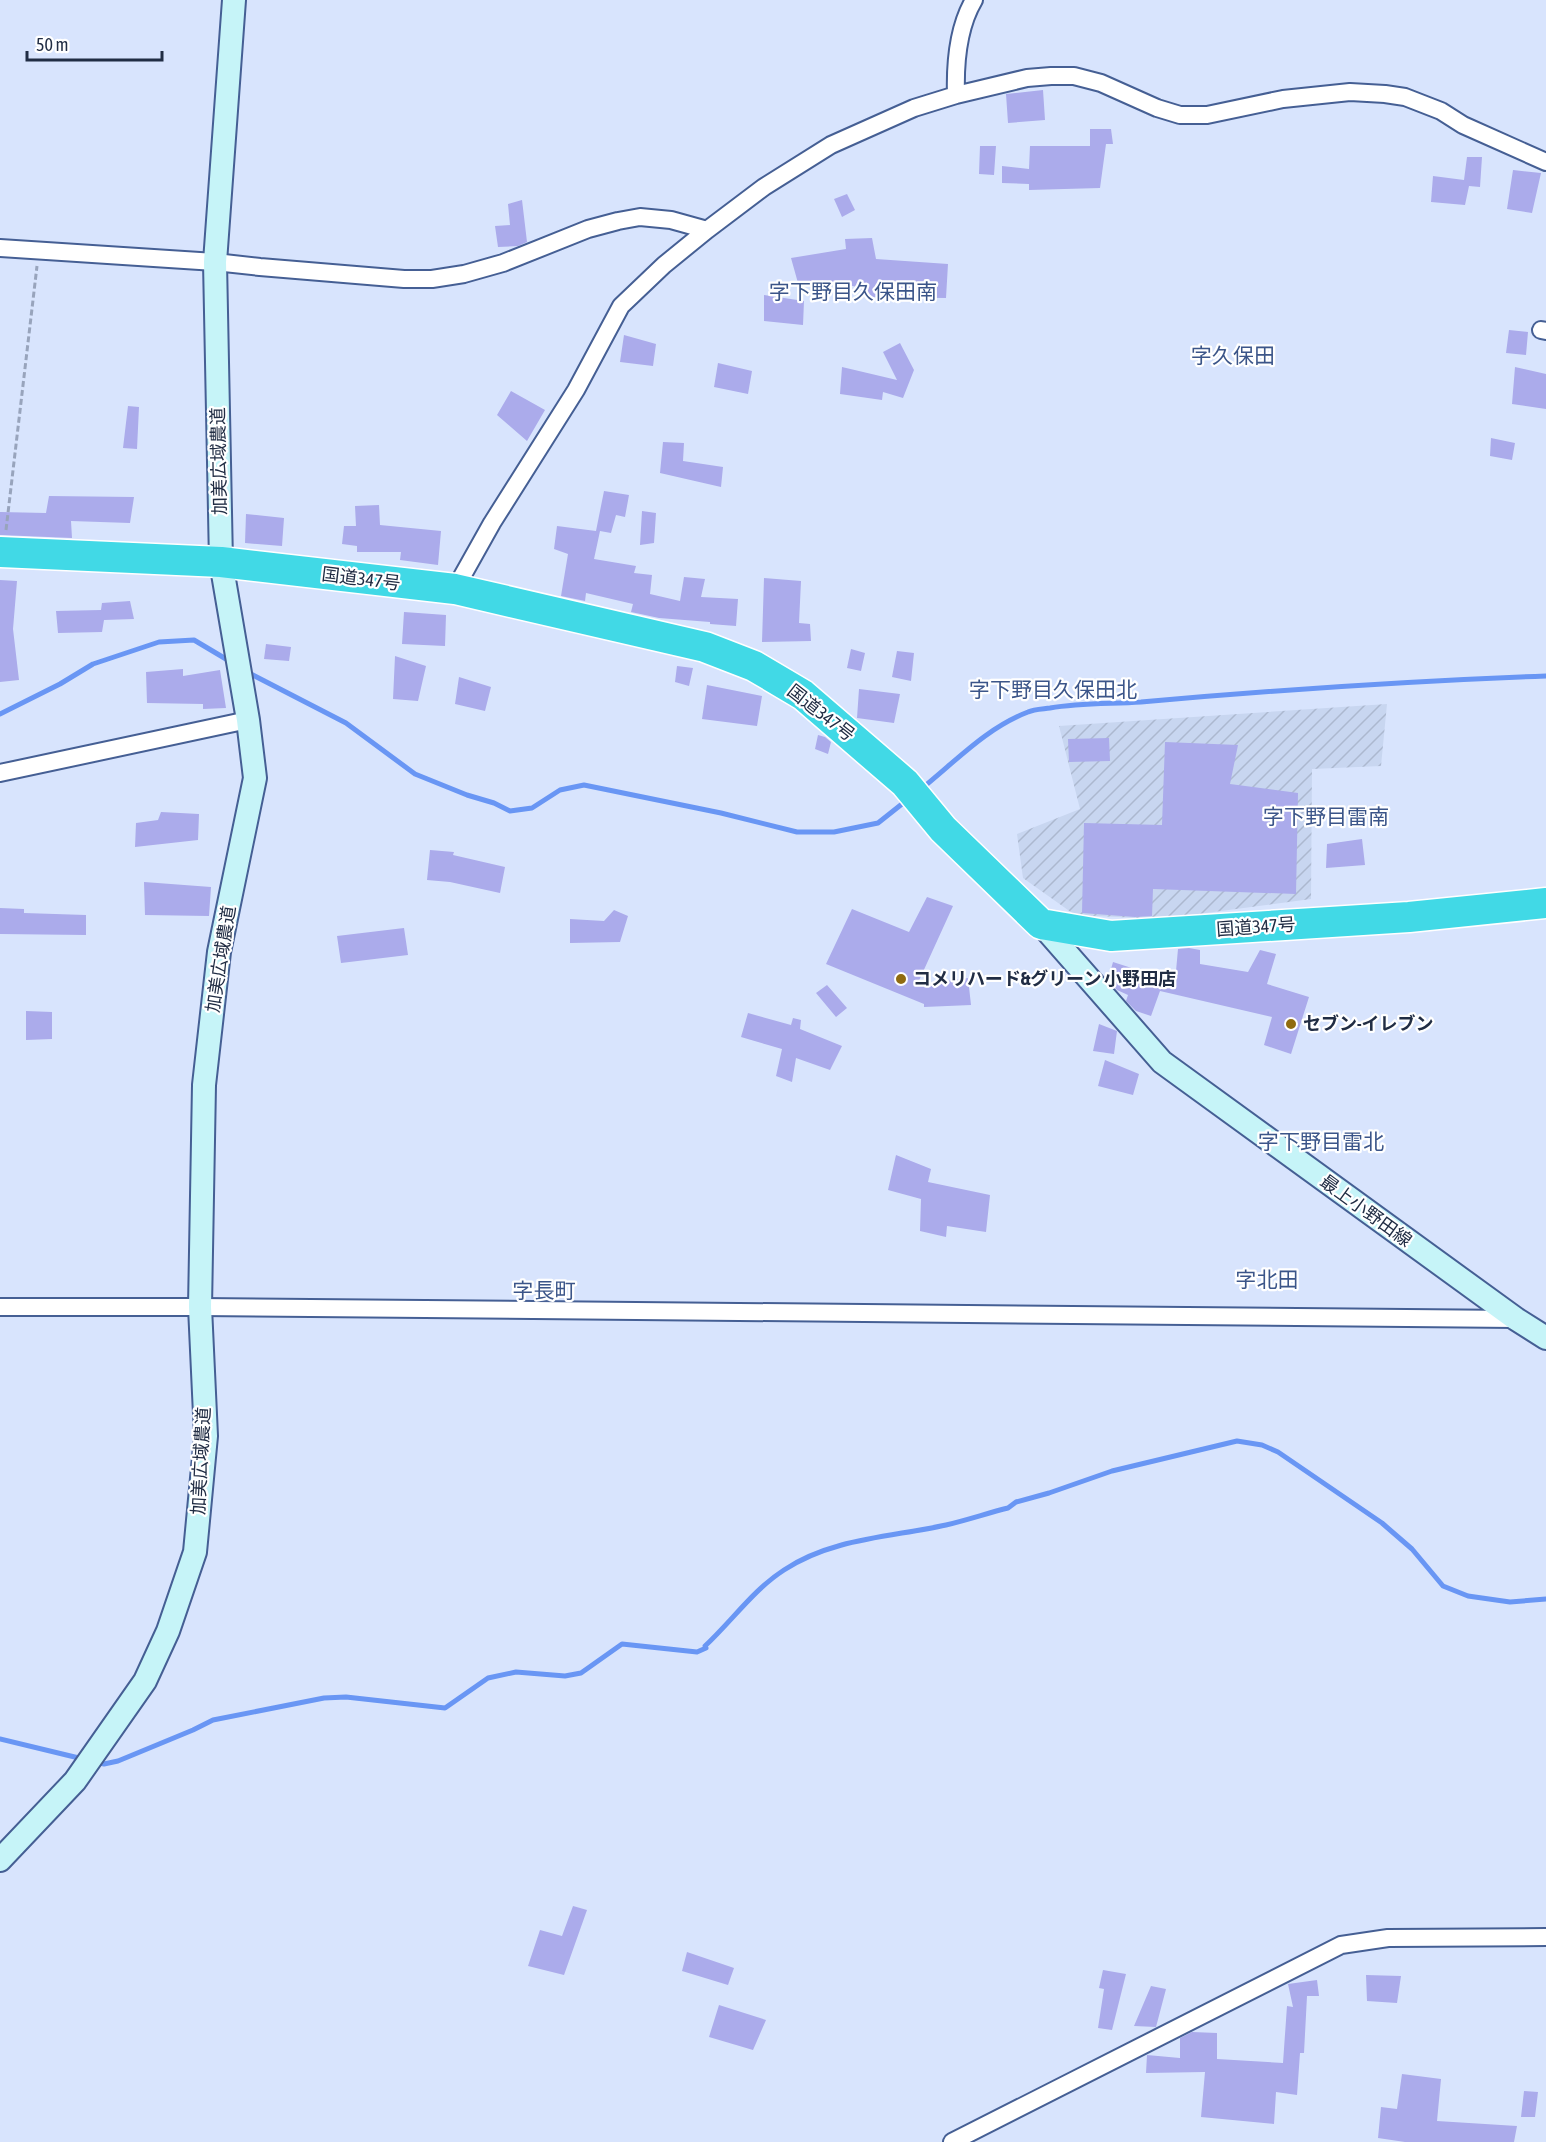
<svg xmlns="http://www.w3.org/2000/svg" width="1546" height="2142" font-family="'Asap Condensed','Noto Sans JP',sans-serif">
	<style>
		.industrial { fill: url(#industrial-furrows) }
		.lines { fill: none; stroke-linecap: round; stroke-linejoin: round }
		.stream { stroke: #6996f4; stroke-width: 5 }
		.building { fill: #ababeb }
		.street-casing { stroke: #455f94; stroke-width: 20 }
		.secondary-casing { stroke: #455f94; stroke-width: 26 }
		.highway-casing { stroke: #fff; stroke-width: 33 }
		.path { stroke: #98a4bc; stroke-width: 3; stroke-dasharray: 6 3; stroke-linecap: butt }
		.street { stroke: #fff; stroke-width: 16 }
		.secondary { stroke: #c6f4f8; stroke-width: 22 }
		.highway { stroke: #41d9e6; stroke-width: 30 }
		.poi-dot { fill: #906b10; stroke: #fff; stroke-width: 2 }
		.labels { text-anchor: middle; stroke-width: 4.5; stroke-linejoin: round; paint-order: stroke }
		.street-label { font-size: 18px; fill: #212d44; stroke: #fff }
		.poi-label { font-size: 18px; font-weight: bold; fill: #212d44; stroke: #fff; text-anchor: start }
		.quarter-label { font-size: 21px; fill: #3b5589; stroke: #fff }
	</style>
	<defs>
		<pattern id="industrial-furrows" width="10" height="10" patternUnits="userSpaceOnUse" patternTransform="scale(1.5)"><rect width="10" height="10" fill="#c8d6f0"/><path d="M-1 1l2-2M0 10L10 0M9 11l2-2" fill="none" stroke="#acb8cf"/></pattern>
	</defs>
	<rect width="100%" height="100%" fill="#d8e4fd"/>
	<path class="industrial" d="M1387,704L1381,766L1312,769L1311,899L1161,919L1075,915L1023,878L1017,834L1080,809L1059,726Z"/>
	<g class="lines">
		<path class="stream" d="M247,672L346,723L415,774L467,795L494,803L510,811L532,808L560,790L584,785L721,813L797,832H834L878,823L907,800
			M0,714L60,684L93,664L159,642L194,640L231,662
			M921,789C955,762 986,728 1028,712C1034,709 1043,709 1050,708C1080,703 1110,704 1141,702C1276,690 1411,681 1546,676
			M0,1739L83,1759
			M95,1762L104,1764L118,1761L193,1730L213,1720L324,1698L346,1697L445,1708L488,1678L516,1672L565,1676L581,1673L622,1644L697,1652L706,1648L705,1646C732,1621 753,1590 784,1570C832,1538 892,1537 946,1525C967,1520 988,1513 1008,1508L1016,1502L1049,1493L1112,1471L1237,1441L1262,1445L1278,1452L1382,1523L1412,1549L1443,1586L1468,1596L1510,1602L1546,1599"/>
	</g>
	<path class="building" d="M1043,90L1045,120L1008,123L1006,94Z
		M1090,129H1111L1113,144H1106L1100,188L1029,190V184L1002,183V166L1029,169L1030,146H1090Z
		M980,146H996L994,175L979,174Z
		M1467,157H1482L1480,187L1469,186L1465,205L1431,202L1433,176L1464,180Z
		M1513,170L1541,173L1532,213L1507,209Z
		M847,194L855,210L842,217L834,199Z
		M522,200L527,242L518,246L498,247L495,226L510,225L508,204Z
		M872,238L876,259L948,264L946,298L862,297L861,288L836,282L798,283L791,258L846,249L845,239Z
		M764,295L804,301L803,325L764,321Z
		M1509,330L1528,332L1526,355L1506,353Z
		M624,335L656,344L653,366L620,362Z
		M900,343L914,370L903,398L883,392L882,400L840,394L842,367L897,380L883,352Z
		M718,363L752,371L748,394L714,387Z
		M1515,367L1546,374V409L1512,404Z
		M511,391L545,410L527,441L497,415Z
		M128,406L139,407L137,449L123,448Z
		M1491,438L1515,443L1512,460L1490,456Z
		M663,442L684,443L683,461L723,467L721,487L660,473Z
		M604,491L629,495L625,517L616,515L611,533L600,531L594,559L636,566L634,573L652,575L650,594L680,601L684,577L705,579L701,597L738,599L736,626L710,624V622L659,618L631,612L633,604L586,593L585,601L561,596L568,554L554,549L557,526L596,531Z
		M49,496L134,497L130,523L71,521L72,538L0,535V512L46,513Z
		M379,505L380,525L441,531L438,565L400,560L401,552H357V546L342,544L344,526H356L355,506Z
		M642,511L656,513L654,543L640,545Z
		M246,514L284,518L282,546L245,543Z
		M764,578L801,581L799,623L810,624L811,641L762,642Z
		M0,580L17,581L13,629L19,680L0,682Z
		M130,601L134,619L104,620L102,632L58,633L56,611L101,610L102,603Z
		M404,612L446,615L445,646L402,644Z
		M266,644L291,647L289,661L264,659Z
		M851,649L865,653L861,671L847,668Z
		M897,651L914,653L911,681L892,677Z
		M395,656L426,666L418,701L393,699Z
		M677,666L693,668L689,686L675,682Z
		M183,669V676L220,670L226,708L203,709V704L147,703L146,672Z
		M459,677L491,687L485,711L455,704Z
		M707,685L762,696L757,726L702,719Z
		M859,689L900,694L894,723L857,718Z
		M818,735L825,737L831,742L828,754L815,749Z
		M1109,738L1110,761L1069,762L1068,739Z
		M1165,742L1238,745L1230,784L1298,793L1296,894L1153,889L1152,916L1135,917L1082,913L1084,823L1162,825Z
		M161,812L199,814L198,840L135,847L136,823L158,820Z
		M1362,839L1365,865L1326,868L1327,844Z
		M430,850L454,852L453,855L505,867L500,893L450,882L427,880Z
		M144,882L211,887L209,916L145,915Z
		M927,897L953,906L917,985L968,978L971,1005L924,1007V1004L826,964L852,909L909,932Z
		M0,908L24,909V913L86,915V935L0,934Z
		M614,910L628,916L620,942L570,943V919L604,921Z
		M404,928L408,955L341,963L337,936Z
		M1189,948L1200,950V964L1248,972L1260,950L1276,954L1267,984L1309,997L1291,1054L1264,1045L1272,1017L1160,991L1151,1016L1136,1011L1126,1001L1128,995L1117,990L1108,980L1113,962L1175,982L1178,949Z
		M827,985L847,1008L836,1017L816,993Z
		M26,1011L52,1012V1039L26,1040Z
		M748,1013L791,1025L793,1018L801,1020L800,1029L842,1046L830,1070L796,1058L792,1082L776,1076L782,1049L741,1037Z
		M1099,1024L1117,1031L1114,1054L1093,1051Z
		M1105,1060L1139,1074L1133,1095L1098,1086Z
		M896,1155L931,1169L928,1182L990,1195L986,1232L947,1226L946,1237L920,1231L921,1199L888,1190Z
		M573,1906L587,1910L564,1975L528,1966L540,1930L562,1936Z
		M687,1952L734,1968L728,1985L682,1971Z
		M1103,1970L1126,1974L1112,2030L1098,2028L1104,1989L1099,1988Z
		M1366,1975L1401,1976L1397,2003L1367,2001Z
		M1317,1980L1319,1996H1307L1304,2053H1300L1297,2095L1276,2092L1274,2124L1201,2117L1205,2072L1146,2073L1147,2055L1180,2058V2038L1192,2032L1217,2033V2059L1283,2063L1287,2006L1293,2007L1288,1984Z
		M1151,1986L1166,1989L1156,2027L1134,2026Z
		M719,2005L766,2020L753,2050L709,2037Z
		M1402,2074L1441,2079L1437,2121L1517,2126L1514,2142H1405L1378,2138L1381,2107L1397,2109Z
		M1524,2091L1538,2092L1535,2117H1521Z"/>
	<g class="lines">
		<defs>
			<path id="street" d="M956,95C955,64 958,27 974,0
				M0,248L215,262L260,267L404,279H432L464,274L503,263L588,229L618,221L640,217L671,220L707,230
				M1541,330L1546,331
				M455,589L492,523L576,390L621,306L664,265L707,230L764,187L831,145L914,108L956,95L1027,78L1051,76H1074L1101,83L1157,108L1180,115H1207L1283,99L1350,92L1385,94L1405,97L1441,111L1463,125L1546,162
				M0,773L248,720
				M0,1307H200L1516,1319
				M952,2142L1341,1945L1388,1938L1546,1937"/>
			<path id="secondary" d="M1041,924L1162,1062L1516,1319L1546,1338
				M0,1860L75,1781L145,1681L168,1631L195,1552L206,1436L200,1307L204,1085L219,952L255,778L248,720L221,562L215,262L234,0"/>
			<path id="highway" d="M0,552L221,562L455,589L705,647L754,666L803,695L905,783L943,829L1041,924L1111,936L1409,917L1546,903"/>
		</defs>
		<use href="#street" class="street-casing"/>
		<use href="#secondary" class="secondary-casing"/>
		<use href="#highway" class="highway-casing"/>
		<path class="path" d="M6,530L37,266"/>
		<use href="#street" class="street"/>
		<use href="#secondary" class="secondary"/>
		<use href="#highway" class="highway"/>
	</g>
	<g class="poi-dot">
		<circle cx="901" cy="979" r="6"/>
		<circle cx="1291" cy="1024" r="6"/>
	</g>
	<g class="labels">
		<g class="street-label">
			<text transform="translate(219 461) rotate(-91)" y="6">加美広域農道</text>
			<text transform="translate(361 579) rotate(7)" y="6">国道347号</text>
			<text transform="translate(821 713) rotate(38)" y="6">国道347号</text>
			<text transform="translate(1256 927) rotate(-4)" y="6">国道347号</text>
			<text transform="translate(221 959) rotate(-81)" y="6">加美広域農道</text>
			<text transform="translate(1366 1211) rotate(36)" y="6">最上小野田線</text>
			<text transform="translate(201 1461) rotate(-87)" y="6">加美広域農道</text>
		</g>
		<g class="poi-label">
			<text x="913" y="985">コメリハード&amp;グリーン 小野田店</text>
			<text x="1303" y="1030">セブン-イレブン</text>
		</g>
		<g class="quarter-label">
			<text x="853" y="299">字下野目久保田南</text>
			<text x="1233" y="363">字久保田</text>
			<text x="1053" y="697">字下野目久保田北</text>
			<text x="1326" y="824">字下野目雷南</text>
			<text x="1321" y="1149">字下野目雷北</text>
			<text x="1267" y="1287">字北田</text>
			<text x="544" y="1298">字長町</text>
		</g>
	</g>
	<path d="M27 51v9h135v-9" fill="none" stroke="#212d44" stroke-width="3"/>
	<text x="36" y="51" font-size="18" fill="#212d44" stroke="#ffffff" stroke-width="4.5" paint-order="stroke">50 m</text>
</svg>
